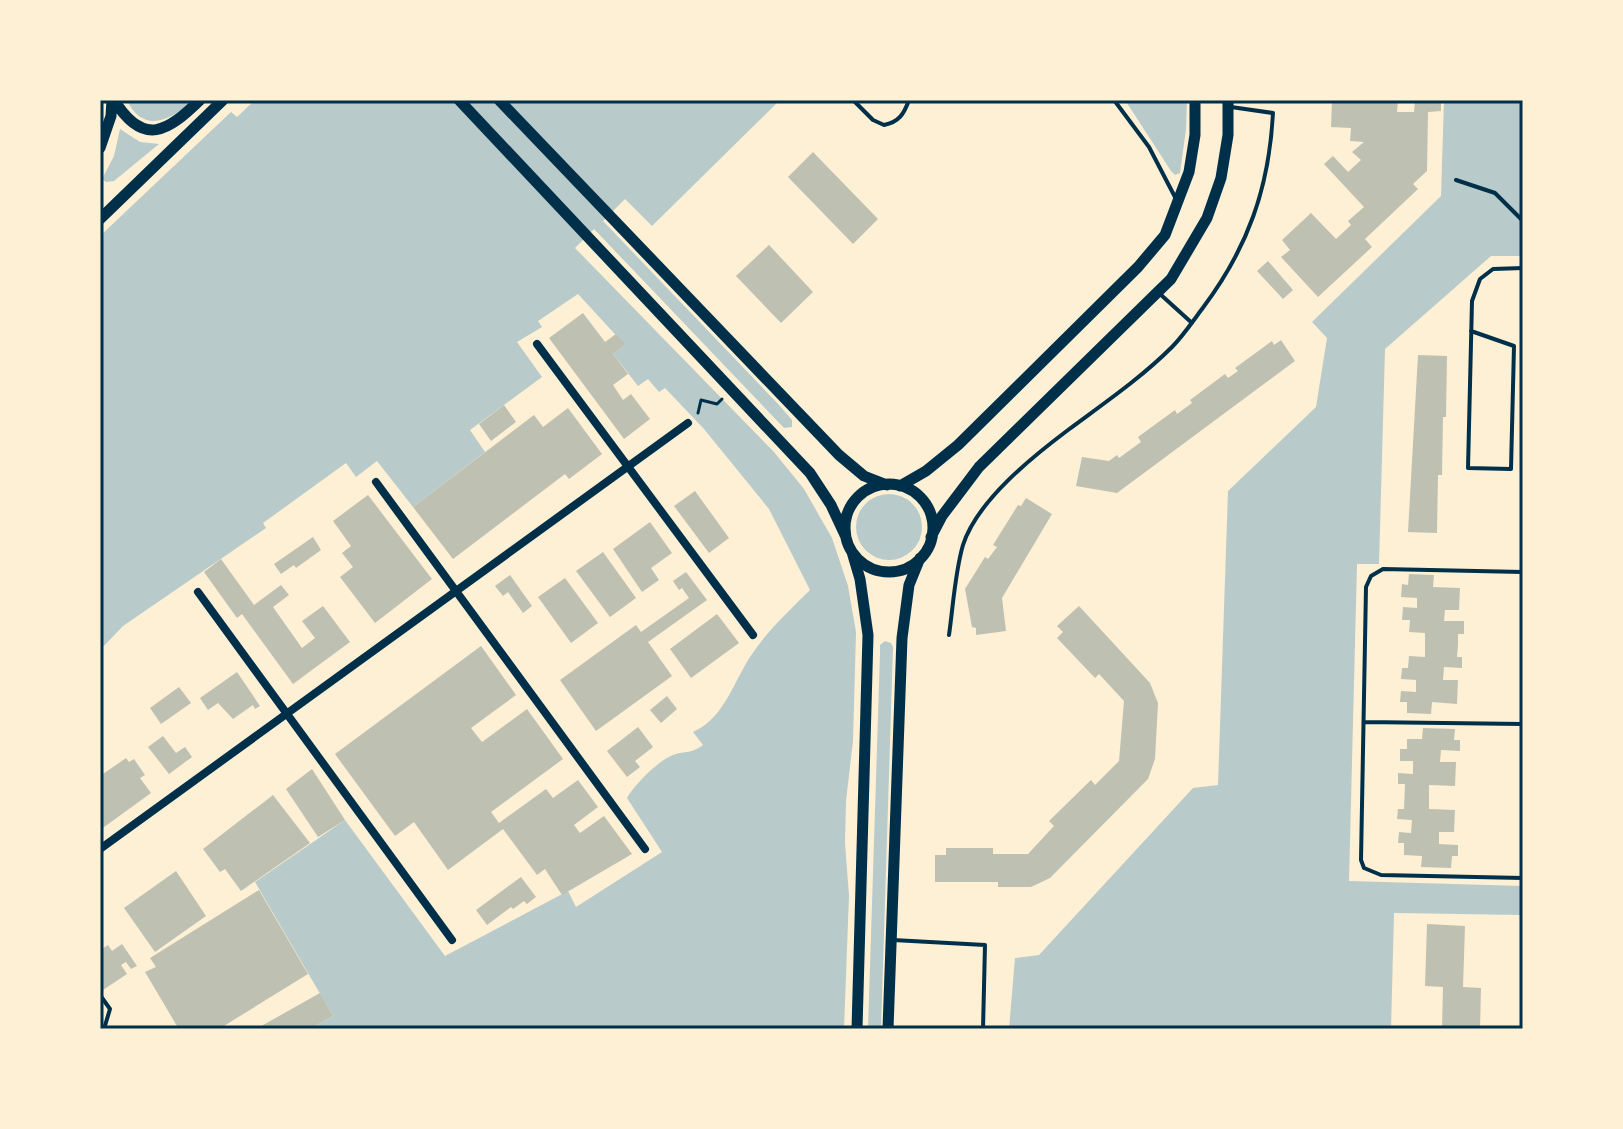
<svg xmlns="http://www.w3.org/2000/svg" width="1623" height="1129" font-family="Figtree,sans-serif">
	<style>
		.green { fill: #b9caca }
		.building { fill: #bec0b2 }
		.lines { fill: none; stroke-linecap: round; stroke-linejoin: round }
		.path { stroke: #003049; stroke-width: 3 }
		.service { stroke: #003049; stroke-width: 4 }
		.minor { stroke: #003049; stroke-width: 8 }
		.secondary { stroke: #003049; stroke-width: 11 }
		.neatline { fill: none; stroke: #003049; stroke-width: 3 }
	</style>
	<rect width="100%" height="100%" fill="#fdf0d5"/>
	<path class="green" d="M127,100H193C172,120 143,135 127,100Z
		M255,100H780L652,226L625,199L603,221L779,405L792,420V427L784,428L594,229L575,248L774,452L804,489L832,538L848,586L856,632L853,741L846,801L845,843L849,896L844,1029H310L333,1016L255,882L345,820L445,956L568,891L576,907L662,852L627,798C634,785 659,760 673,755C687,750 689,755 703,745L693,732C725,718 734,680 752,654C768,630 790,610 810,590L769,509L704,429L665,388L659,392L648,379L638,386L613,354L624,344L578,294L538,321L542,327L517,342L542,377L470,430L485,452L413,507L377,461L356,477L346,463L263,523L266,528L123,626L100,650V236L231,112L237,117Z
		M1125,100H1187L1186,129L1180,173L1175,175L1171,171Z
		M1444,100H1523V256H1491L1385,349L1379,564H1357L1349,881L1523,886V915L1394,913L1391,1029H1009L1015,958L1039,955L1193,788L1218,785L1228,491L1316,407L1327,338L1312,322L1441,196Z
		M120,129L140,142L159,144L114,181L106,182L102,179L114,156Z
		M856 527a33 33 0 1 1 66 0a33 33 0 1 1-66 0Z
		M885,641L891,643L893,647L881,1029H868L880,654V645Z"/>
	<path class="building" d="M1332,100H1398L1397,112H1414L1415,100H1441V111L1428,112L1427,171L1413,184L1418,189L1365,239L1372,247L1318,297L1281,257L1290,250L1282,240L1311,213L1336,239L1351,225L1348,221L1364,207L1324,164L1333,156L1348,172L1361,160L1352,152L1364,142L1350,141L1351,128L1331,127Z
		M813,152L878,219L853,244L788,177Z
		M769,245L813,292L781,323L736,276Z
		M1268,261L1293,290L1283,299L1257,271Z
		M583,313L605,342L616,334L625,344L613,354L628,374L613,385L623,400L631,394L650,419L624,439L549,338Z
		M1281,340L1295,361L1117,493L1076,486L1082,457L1109,461L1117,455L1119,458L1141,442L1138,437L1175,410L1177,414L1192,403L1190,400L1225,374L1228,378L1238,371L1235,368L1272,341L1274,345Z
		M1418,355L1447,356L1446,417H1443L1442,475H1438L1437,533L1408,532Z
		M504,405L516,422L491,441L479,424Z
		M568,408L602,454L569,479L565,474L453,559L413,507L534,415L543,427Z
		M695,491L729,538L709,553L674,506Z
		M368,495L432,579L375,623L340,577L353,567L342,553L351,546L333,521Z
		M1026,498L1052,514L1002,598L1006,631L976,635V628L972,627L965,589L985,557L988,559L997,547L993,545L1018,505L1021,506Z
		M650,522L672,553L651,568L659,580L642,592L613,549Z
		M313,537L321,550L296,568L294,565L281,574L274,564Z
		M603,552L636,598L610,617L576,571Z
		M221,559L254,605L281,585L289,595L273,607L302,648L315,638L302,621L323,606L350,642L293,684L242,614L237,618L204,572Z
		M686,572L707,600L648,642L672,676L596,731L560,680L636,625L641,632L689,598L682,588L679,590L673,581Z
		M1409,574L1434,575L1433,587L1460,588L1459,610H1445L1444,621H1464V634H1458V645L1457,657H1462V668L1444,667L1443,680H1458L1457,704L1432,702L1431,714L1407,713V702H1400L1401,691L1416,692V680L1401,679L1402,668H1408L1409,656L1425,657V633L1409,632L1410,620H1402L1403,607L1417,608V598L1401,597L1402,584L1408,585Z
		M510,575L532,606L523,613L508,592L503,596L495,586Z
		M565,578L598,623L571,643L538,597Z
		M1079,606L1150,683L1158,703L1155,759L1148,779L1050,878L1031,887H998V882H935V855H946V848H993V854H1028L1054,826L1049,821L1091,780L1095,785L1119,761L1124,701L1099,674L1095,678L1057,638L1063,632L1057,626Z
		M717,614L739,643L691,678L670,649Z
		M481,646L516,695L471,728L482,742L527,709L563,759L491,812L499,823L546,789L553,798L578,780L598,807L574,825L580,833L604,816L632,854L562,895L545,869L537,875L503,829L448,870L414,822L395,836L335,754Z
		M237,672L260,706L255,709L253,705L233,719L218,703L208,710L200,698Z
		M179,687L191,703L161,724L150,708Z
		M667,696L677,709L661,723L650,710Z
		M638,727L653,747L635,761L640,767L627,777L607,751Z
		M1423,728L1455,729L1454,740H1460V751L1441,750L1440,762H1456L1455,786L1429,785V809L1455,810L1454,832H1439V844L1458,845V856H1452L1451,868L1421,867L1422,856L1404,855V843H1398L1399,832L1411,833L1412,820L1397,819L1398,809H1404L1405,784H1398V773L1413,774V761H1400V749H1407V739H1422Z
		M163,736L176,753L185,747L192,757L169,774L148,747Z
		M126,758L129,762L134,759L145,775L140,778L151,793L100,830V776Z
		M312,769L345,820L318,837L286,789Z
		M273,795L310,843L241,891L225,869L220,872L203,849Z
		M176,871L206,916L155,952L124,908Z
		M521,877L536,897L527,904L524,901L513,909L511,907L487,925L476,910Z
		M259,890L308,974L219,1029H171L177,1026L145,972L156,967L150,958Z
		M1427,924L1465,926L1463,987L1481,988L1480,1029H1442L1443,987L1425,986Z
		M122,944L137,966L131,969L126,962L121,965L127,974L100,992V950L108,945L112,951Z
		M320,993L333,1016L310,1029H256Z"/>
	<g class="lines">
		<path class="path" d="M698,413L701,400L717,404L722,399"/>
		<path class="service" d="M853,100L873,120L884,125C899,122 904,114 909,100
			M1114,100L1149,147L1176,199
			M1456,180L1495,193L1523,221
			M1160,294L1192,323
			M1471,331L1514,346L1511,469L1468,468L1472,301L1480,279L1493,269L1523,268
			M1523,572L1383,569L1371,576L1366,587L1361,860L1364,868L1381,875L1523,878
			M949,635C953,607 955,572 963,545C977,501 1032,457 1068,430C1103,404 1141,378 1172,347C1183,336 1193,321 1202,309C1248,248 1269,188 1273,113L1231,107
			M1364,722L1523,724
			M893,940L985,945L983,1029
			M100,995L110,1009L104,1029"/>
		<path class="minor" d="M537,344L753,635
			M376,482L645,849
			M198,592L452,940
			M100,849L688,423"/>
		<path class="secondary" d="M114,100C144,148 168,131 200,100
			M459,100L810,473L831,505L845,535
			M499,100L839,455L864,476L887,485
			M100,148L111,116L112,100
			M100,219L223,100
			M845 528a44 44 0 1 1 88 0a44 44 0 1 1-88 0Z
			M900,486L926,471L958,445L1138,267L1165,235L1189,172L1195,135V100
			M931,537L942,516L979,467L1171,279L1207,218L1221,178L1228,135V100
			M852,552L860,579L868,635L857,1029
			M888,1029L902,638L909,585L920,558"/>
	</g>
	<rect width="1623" height="1129" fill="none" stroke="#fdf0d5" stroke-width="204"/>
	<rect x="102" y="102" width="1419" height="925" class="neatline"/>
</svg>
